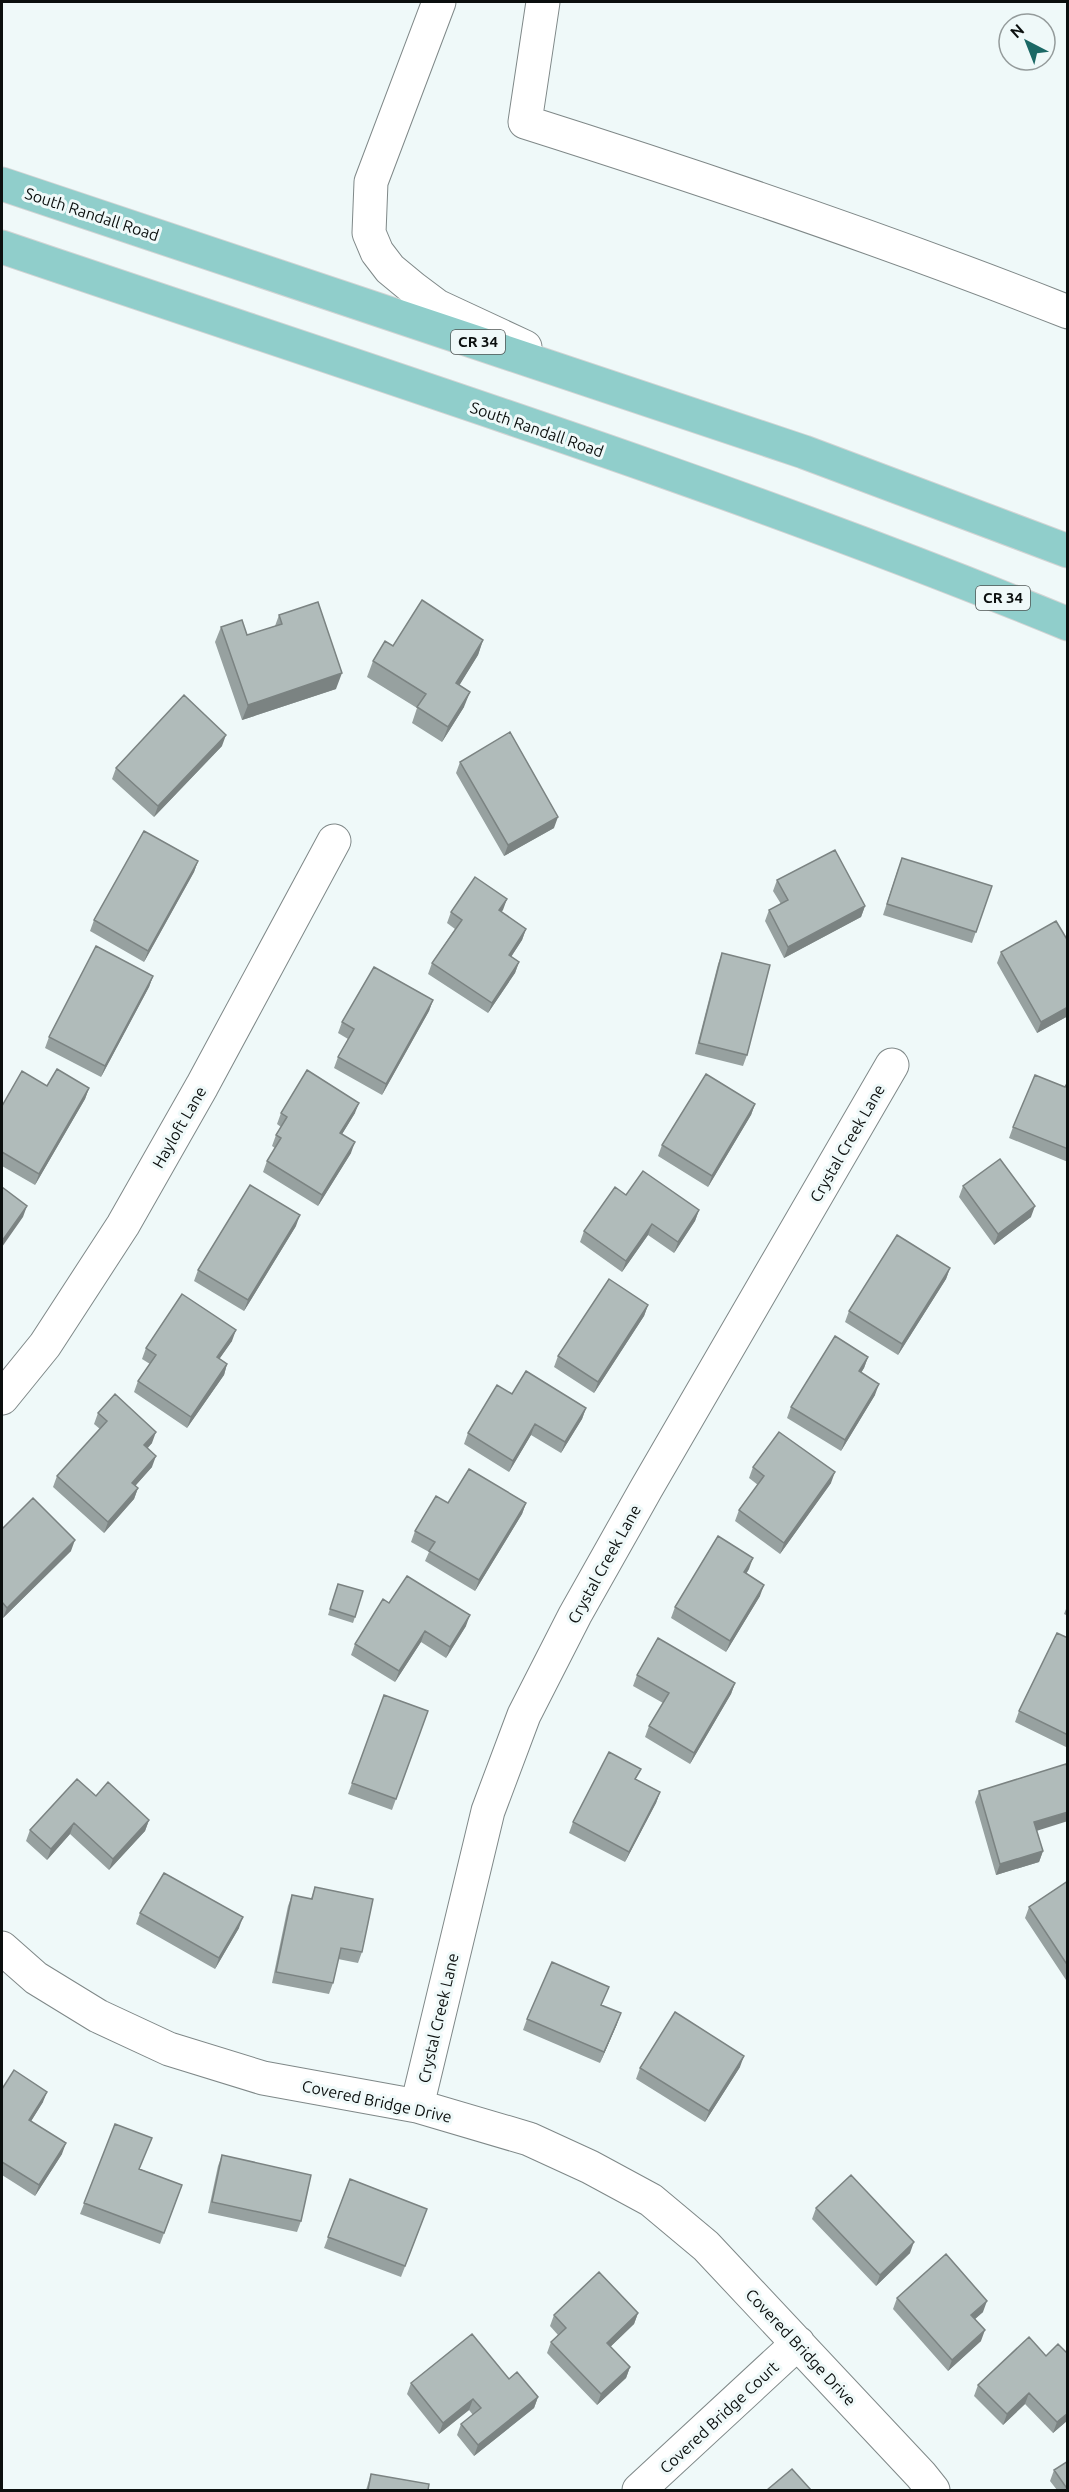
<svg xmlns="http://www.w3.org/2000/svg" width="1069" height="2492" font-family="Ubuntu,sans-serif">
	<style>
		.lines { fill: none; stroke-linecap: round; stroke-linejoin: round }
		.minor-casing { stroke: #7f8888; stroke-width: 35 }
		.major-casing { stroke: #d3d4d4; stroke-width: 35 }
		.minor { stroke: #fff; stroke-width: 33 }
		.major { stroke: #90cecb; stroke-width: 33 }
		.wall { fill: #97a1a0 }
		.shaded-wall { fill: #7b8382 }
		.building { fill: #b0bbba; stroke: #7b8382; stroke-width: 1.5 }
		.labels { text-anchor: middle; stroke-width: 6; stroke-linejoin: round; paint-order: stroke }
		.shield { fill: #eff9f9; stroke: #4f5554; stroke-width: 1.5 }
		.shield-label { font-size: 15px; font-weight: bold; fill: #0b0f0e }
		.street-label { font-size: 16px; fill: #0b0f0e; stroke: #eff9f9 }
	</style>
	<rect width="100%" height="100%" fill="#eff9f9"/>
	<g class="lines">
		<defs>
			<path id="minor" d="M439,2L371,182L369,233L377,252L390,269L413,288L437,306L525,347
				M543,2L525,122C708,180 889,241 1068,312
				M2,1398L45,1345L123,1225L202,1086L334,841
				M2,1948L36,1978L98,2016L169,2049L263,2078L417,2106L529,2139L590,2167L651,2200L706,2246L921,2475L933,2490
				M417,2106L488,1811L524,1715L575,1615L646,1489L892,1065
				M639,2490L798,2343"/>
			<path id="major" d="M2,184L804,452L1068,551
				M2,247C358,368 719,481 1068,624"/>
		</defs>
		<use href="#minor" class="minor-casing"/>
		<use href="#major" class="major-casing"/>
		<use href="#minor" class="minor"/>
		<use href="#major" class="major"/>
	</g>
	<path class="wall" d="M279,615L336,689L242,720L215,642L221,627L247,635L275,626Z
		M483,640L478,655L459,685L464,707L442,742L412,723L417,708L367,677L373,661L393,646Z
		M222,746L154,817L112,779L116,768Z
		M460,762L554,828L504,856L456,773Z
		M198,861L194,872L144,962L90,931L94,920Z
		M898,869L992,886L972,943L883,915Z
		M777,880L865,906L861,917L784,958L765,921L769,910L781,904L773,891Z
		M507,899L501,912L526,929L522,940L511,957L519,962L515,973L488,1013L428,974L432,963L455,929L447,923L451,912Z
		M1068,941V1016L1037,1033L997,963L1001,952Z
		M722,953L747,1055L743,1066L695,1054L718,964Z
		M153,976L149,987L101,1077L45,1048L49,1037Z
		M433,1000L429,1011L382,1095L334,1068L338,1057L348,1039L338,1033L342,1022Z
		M1068,1082V1162L1009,1138L1013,1127L1065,1087Z
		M47,1086L89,1088L85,1099L35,1185L2,1166V1106Z
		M755,1104L751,1115L708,1187L658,1156L662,1145Z
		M281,1113H355L342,1134L351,1153L318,1206L263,1172L267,1161L275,1148L272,1146L276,1135L281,1127L277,1124Z
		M963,1186L1031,1217L994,1245L959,1197Z
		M626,1195L699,1210L695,1221L674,1253L648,1235L622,1272L580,1242L584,1231Z
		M296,1226L244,1311L194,1281L198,1270Z
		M950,1268L946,1279L898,1355L845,1322L849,1311Z
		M648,1305L644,1316L594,1393L554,1367L558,1356Z
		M232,1341L219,1359L227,1364L224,1375L187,1428L134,1392L138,1381L150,1364L142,1359L146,1348Z
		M868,1357L864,1368L861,1373L875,1395L841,1451L787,1418L791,1407Z
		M512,1394L586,1408L582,1419L561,1453L531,1435L509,1472L464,1444L468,1433Z
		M98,1413L152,1443L147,1449L152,1467L135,1486L138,1488L134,1499L104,1533L53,1487L57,1476L100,1429L94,1424Z
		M753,1467L831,1483L780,1554L735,1521L739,1510L758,1485L749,1478Z
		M448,1503H526L522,1514L475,1591L425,1561L429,1552L411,1542L415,1531Z
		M2,1529L71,1551L3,1618L2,1617Z
		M749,1569L746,1574L760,1596L726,1652L671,1618L675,1607Z
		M338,1584L355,1617L353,1623L328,1615Z
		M389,1603L466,1626L446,1658L421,1642L395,1682L351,1655L355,1644Z
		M1068,1604V1616L1064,1614Z
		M1068,1638V1748L1015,1722L1019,1711Z
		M637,1675L735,1683L731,1694L690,1764L645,1737L649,1726L663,1703L633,1686Z
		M384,1695L428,1711L392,1810L348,1794Z
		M637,1780L660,1792L656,1803L625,1862L569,1833L573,1822Z
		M979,1791L1037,1831L1043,1851L1039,1862L996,1875L975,1802Z
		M96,1796L149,1820L145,1831L109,1870L70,1834L47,1860L26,1841L30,1830Z
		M1068,1881V1983L1025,1918L1029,1907Z
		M315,1887L362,1952L358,1963L338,1959L333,1983L329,1994L272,1983L288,1906L292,1895L311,1899Z
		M140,1913L239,1928L215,1969L136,1924Z
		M602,2005L617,2024L600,2063L523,2030L527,2019Z
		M740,2067L705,2122L636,2079L640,2068Z
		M2,2089L43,2102L31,2121L62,2154L35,2196L2,2175Z
		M115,2124L140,2169L182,2185L160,2244L80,2214Z
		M222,2155L301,2221L297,2232L208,2213L218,2166Z
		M350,2179L427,2209L401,2277L324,2248Z
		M816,2208L910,2253L876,2286L812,2219Z
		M897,2298L983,2312L975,2319L981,2341L948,2371L893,2309Z
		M638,2313L634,2324L610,2347L630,2367L626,2378L597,2405L547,2353L551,2342L558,2335L550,2326L554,2315Z
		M1068,2354V2420L1053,2433L1025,2404L1003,2425L974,2396L978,2385L1046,2356Z
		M509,2379L538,2397L534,2408L474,2456L457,2435L461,2424L473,2415L469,2410L439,2434L407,2394L411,2383Z
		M1054,2470L1068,2490H1057L1050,2481Z
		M371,2474L428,2490H366Z"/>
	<path class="shaded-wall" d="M483,640L478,655L451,699L456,683Z
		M342,673L336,689L242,720L248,705Z
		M470,692L464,707L442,742L448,727Z
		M226,735L222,746L154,817L158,806Z
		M558,817L554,828L504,856L508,845Z
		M198,861L194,872L144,962L148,951Z
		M507,899L503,910L495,921L499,910Z
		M865,906L861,917L784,958L788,947Z
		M526,929L522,940L505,966L509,955Z
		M519,962L515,973L488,1013L492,1003Z
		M153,976L149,987L101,1077L105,1066Z
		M433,1000L429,1011L382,1095L386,1084Z
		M1068,1007V1016L1037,1033L1041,1022Z
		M89,1088L85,1099L35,1185L39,1174Z
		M359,1103L355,1113L336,1144L340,1133Z
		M755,1104L751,1115L708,1187L712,1176Z
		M355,1142L351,1153L318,1206L322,1195Z
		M27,1206L23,1217L2,1247V1241Z
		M1035,1206L1031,1217L994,1245L998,1234Z
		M699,1210L695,1221L674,1253L678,1242Z
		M300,1215L296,1226L244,1311L248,1300Z
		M652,1224L648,1235L622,1272L626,1261Z
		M950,1268L946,1279L898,1355L902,1344Z
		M648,1305L644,1316L594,1393L598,1382Z
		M236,1330L232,1341L213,1368L217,1357Z
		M868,1357L864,1368L855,1382L859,1371Z
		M227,1364L224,1375L187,1428L191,1417Z
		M879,1384L875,1395L841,1451L845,1440Z
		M586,1408L582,1419L561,1453L565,1442Z
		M535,1424L531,1435L509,1472L513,1461Z
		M156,1432L152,1443L140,1456L144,1445Z
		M156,1456L152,1467L128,1494L132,1483Z
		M835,1472L831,1483L780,1554L784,1543Z
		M138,1488L134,1499L104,1533L108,1522Z
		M526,1503L522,1514L475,1591L479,1580Z
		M75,1540L71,1551L3,1618L7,1608Z
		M753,1558L749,1569L740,1583L744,1572Z
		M764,1585L760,1596L726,1652L730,1641Z
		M470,1615L466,1626L446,1658L450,1647Z
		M425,1631L421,1642L395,1682L399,1671Z
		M735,1683L731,1694L690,1764L694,1753Z
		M660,1792L656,1803L625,1862L629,1852Z
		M1068,1812V1821L1030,1833L1034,1822Z
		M149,1820L145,1831L109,1870L113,1859Z
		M74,1823L70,1834L47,1860L51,1849Z
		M1043,1851L1039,1862L996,1875L1000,1864Z
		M243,1917L239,1928L215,1969L219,1958Z
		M621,2013L617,2024L600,2063L604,2052Z
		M744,2056L740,2067L705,2122L709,2111Z
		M47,2092L43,2102L25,2131L29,2120Z
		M66,2143L62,2154L35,2196L39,2185Z
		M914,2242L910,2253L876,2286L880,2275Z
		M987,2301L983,2312L967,2326L971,2315Z
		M638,2313L634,2324L603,2354L607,2343Z
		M985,2330L981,2341L948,2371L952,2360Z
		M630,2367L626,2378L597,2405L601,2394Z
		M1029,2393L1025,2404L1003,2425L1007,2414Z
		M538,2397L534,2408L474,2456L478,2445Z
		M473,2399L469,2410L439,2434L443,2423Z
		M1068,2413V2420L1053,2433L1057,2422Z"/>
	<path class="building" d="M422,600L483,640L456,683L470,692L448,727L417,707L426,694L373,661L385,641L393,646Z
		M318,602L342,673L248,705L221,627L242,620L247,635L282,624L279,615Z
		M184,695L226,735L158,806L116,768Z
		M510,732L558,817L508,845L460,762Z
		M144,831L198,861L148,951L94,920Z
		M835,850L865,906L788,947L769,910L788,900L777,880Z
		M902,858L992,886L976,932L887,904Z
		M475,877L507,899L499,910L526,929L509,955L519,962L492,1003L432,963L462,920L451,912Z
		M1056,921L1068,941V1007L1041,1022L1001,952Z
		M96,946L153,976L105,1066L49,1037Z
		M722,953L770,965L747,1055L699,1043Z
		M374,967L433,1000L386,1084L338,1057L354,1029L342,1022Z
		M57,1069L89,1088L39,1174L2,1152V1106L22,1071L47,1086Z
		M307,1070L359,1103L340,1133L355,1142L322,1195L267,1161L281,1138L276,1135L287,1117L281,1113Z
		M706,1074L755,1104L712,1176L662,1145Z
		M1035,1075L1065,1087L1068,1082V1149L1013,1127Z
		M1000,1159L1035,1206L998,1234L963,1186Z
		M643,1171L699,1210L678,1242L652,1224L626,1261L584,1231L615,1187L626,1195Z
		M250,1185L300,1215L248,1300L198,1270Z
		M2,1187L27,1206L2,1241Z
		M897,1235L950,1268L902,1344L849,1311Z
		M609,1279L648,1305L598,1382L558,1356Z
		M182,1294L236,1330L217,1357L227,1364L191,1417L138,1381L156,1355L146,1348Z
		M835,1336L868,1357L859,1371L879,1384L845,1440L791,1407Z
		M526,1371L586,1408L565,1442L535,1424L513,1461L468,1433L497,1385L512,1394Z
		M115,1394L156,1432L144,1445L156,1456L132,1483L138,1488L108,1522L57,1476L107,1421L98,1413Z
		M779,1432L835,1472L784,1543L739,1510L764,1476L753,1467Z
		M469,1469L526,1503L479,1580L429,1551L435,1542L415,1531L436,1496L448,1503Z
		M33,1498L75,1540L7,1608L2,1602V1529Z
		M718,1536L753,1558L744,1572L764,1585L730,1641L675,1607Z
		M407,1576L470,1615L450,1647L425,1631L399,1671L355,1644L383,1599L389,1603Z
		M338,1584L363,1591L355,1617L330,1609Z
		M1057,1633L1068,1638V1735L1019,1711Z
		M658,1638L735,1683L694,1753L649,1726L669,1693L637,1675Z
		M384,1695L428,1711L396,1799L352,1783Z
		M609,1752L641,1769L635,1779L660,1792L629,1852L573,1822Z
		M1066,1764L1068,1770V1812L1034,1822L1043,1851L1000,1864L979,1791Z
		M77,1779L96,1796L108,1782L149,1820L113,1859L74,1823L51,1849L30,1830Z
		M164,1873L243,1917L219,1958L140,1913Z
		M1068,1881V1966L1029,1907Z
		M315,1887L373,1899L362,1952L341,1948L333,1983L276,1972L292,1895L312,1899Z
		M552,1962L609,1987L601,2005L621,2013L604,2052L527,2019Z
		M675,2012L744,2056L709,2111L640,2068Z
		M14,2070L47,2092L29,2120L66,2143L39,2185L2,2162V2089Z
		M115,2124L152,2138L139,2169L182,2185L164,2233L84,2203Z
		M222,2155L311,2175L301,2221L212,2202Z
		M851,2175L914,2242L880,2275L816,2208Z
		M350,2179L427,2209L405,2266L328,2237Z
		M946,2254L987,2301L971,2315L985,2330L952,2360L897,2298Z
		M599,2272L638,2313L607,2343L630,2367L601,2394L551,2342L566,2328L554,2315Z
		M472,2334L509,2379L517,2372L538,2397L478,2445L461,2424L481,2408L473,2399L443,2423L411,2383Z
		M1029,2337L1046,2356L1058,2344L1068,2354V2413L1057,2422L1029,2393L1007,2414L978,2385Z
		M1068,2461V2490L1054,2470Z
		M792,2469L811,2490H767Z
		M371,2474L429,2484L428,2490H368Z"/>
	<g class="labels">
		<g class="shield">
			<rect x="451" y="330" width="54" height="24" rx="4.5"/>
			<rect x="976" y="586" width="54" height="24" rx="4.5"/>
		</g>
		<g class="shield-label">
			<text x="478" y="347">CR 34</text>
			<text x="1003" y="603">CR 34</text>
		</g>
		<g class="street-label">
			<text transform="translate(92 214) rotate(18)" y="6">South Randall Road</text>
			<text transform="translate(537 429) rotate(19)" y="6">South Randall Road</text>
			<text transform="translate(179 1127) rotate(-60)" y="6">Hayloft Lane</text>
			<text transform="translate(847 1143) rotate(-60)" y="6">Crystal Creek Lane</text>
			<text transform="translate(604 1564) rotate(-61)" y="6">Crystal Creek Lane</text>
			<text transform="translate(438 2018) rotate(-77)" y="6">Crystal Creek Lane</text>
			<text transform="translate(377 2101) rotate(12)" y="6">Covered Bridge Drive</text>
			<text transform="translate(801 2347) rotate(47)" y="6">Covered Bridge Drive</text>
			<text transform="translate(719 2417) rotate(-43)" y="6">Covered Bridge Court</text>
		</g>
	</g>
	<rect width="1069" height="2492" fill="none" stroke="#0b0f0e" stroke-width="6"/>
	<g transform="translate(1027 42) rotate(318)"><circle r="28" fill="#eff9f9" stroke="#949b9b" stroke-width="1.5"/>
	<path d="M0-4.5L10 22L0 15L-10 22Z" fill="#1b6865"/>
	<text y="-9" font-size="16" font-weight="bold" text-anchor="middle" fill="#0b0f0e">N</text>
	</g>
</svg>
